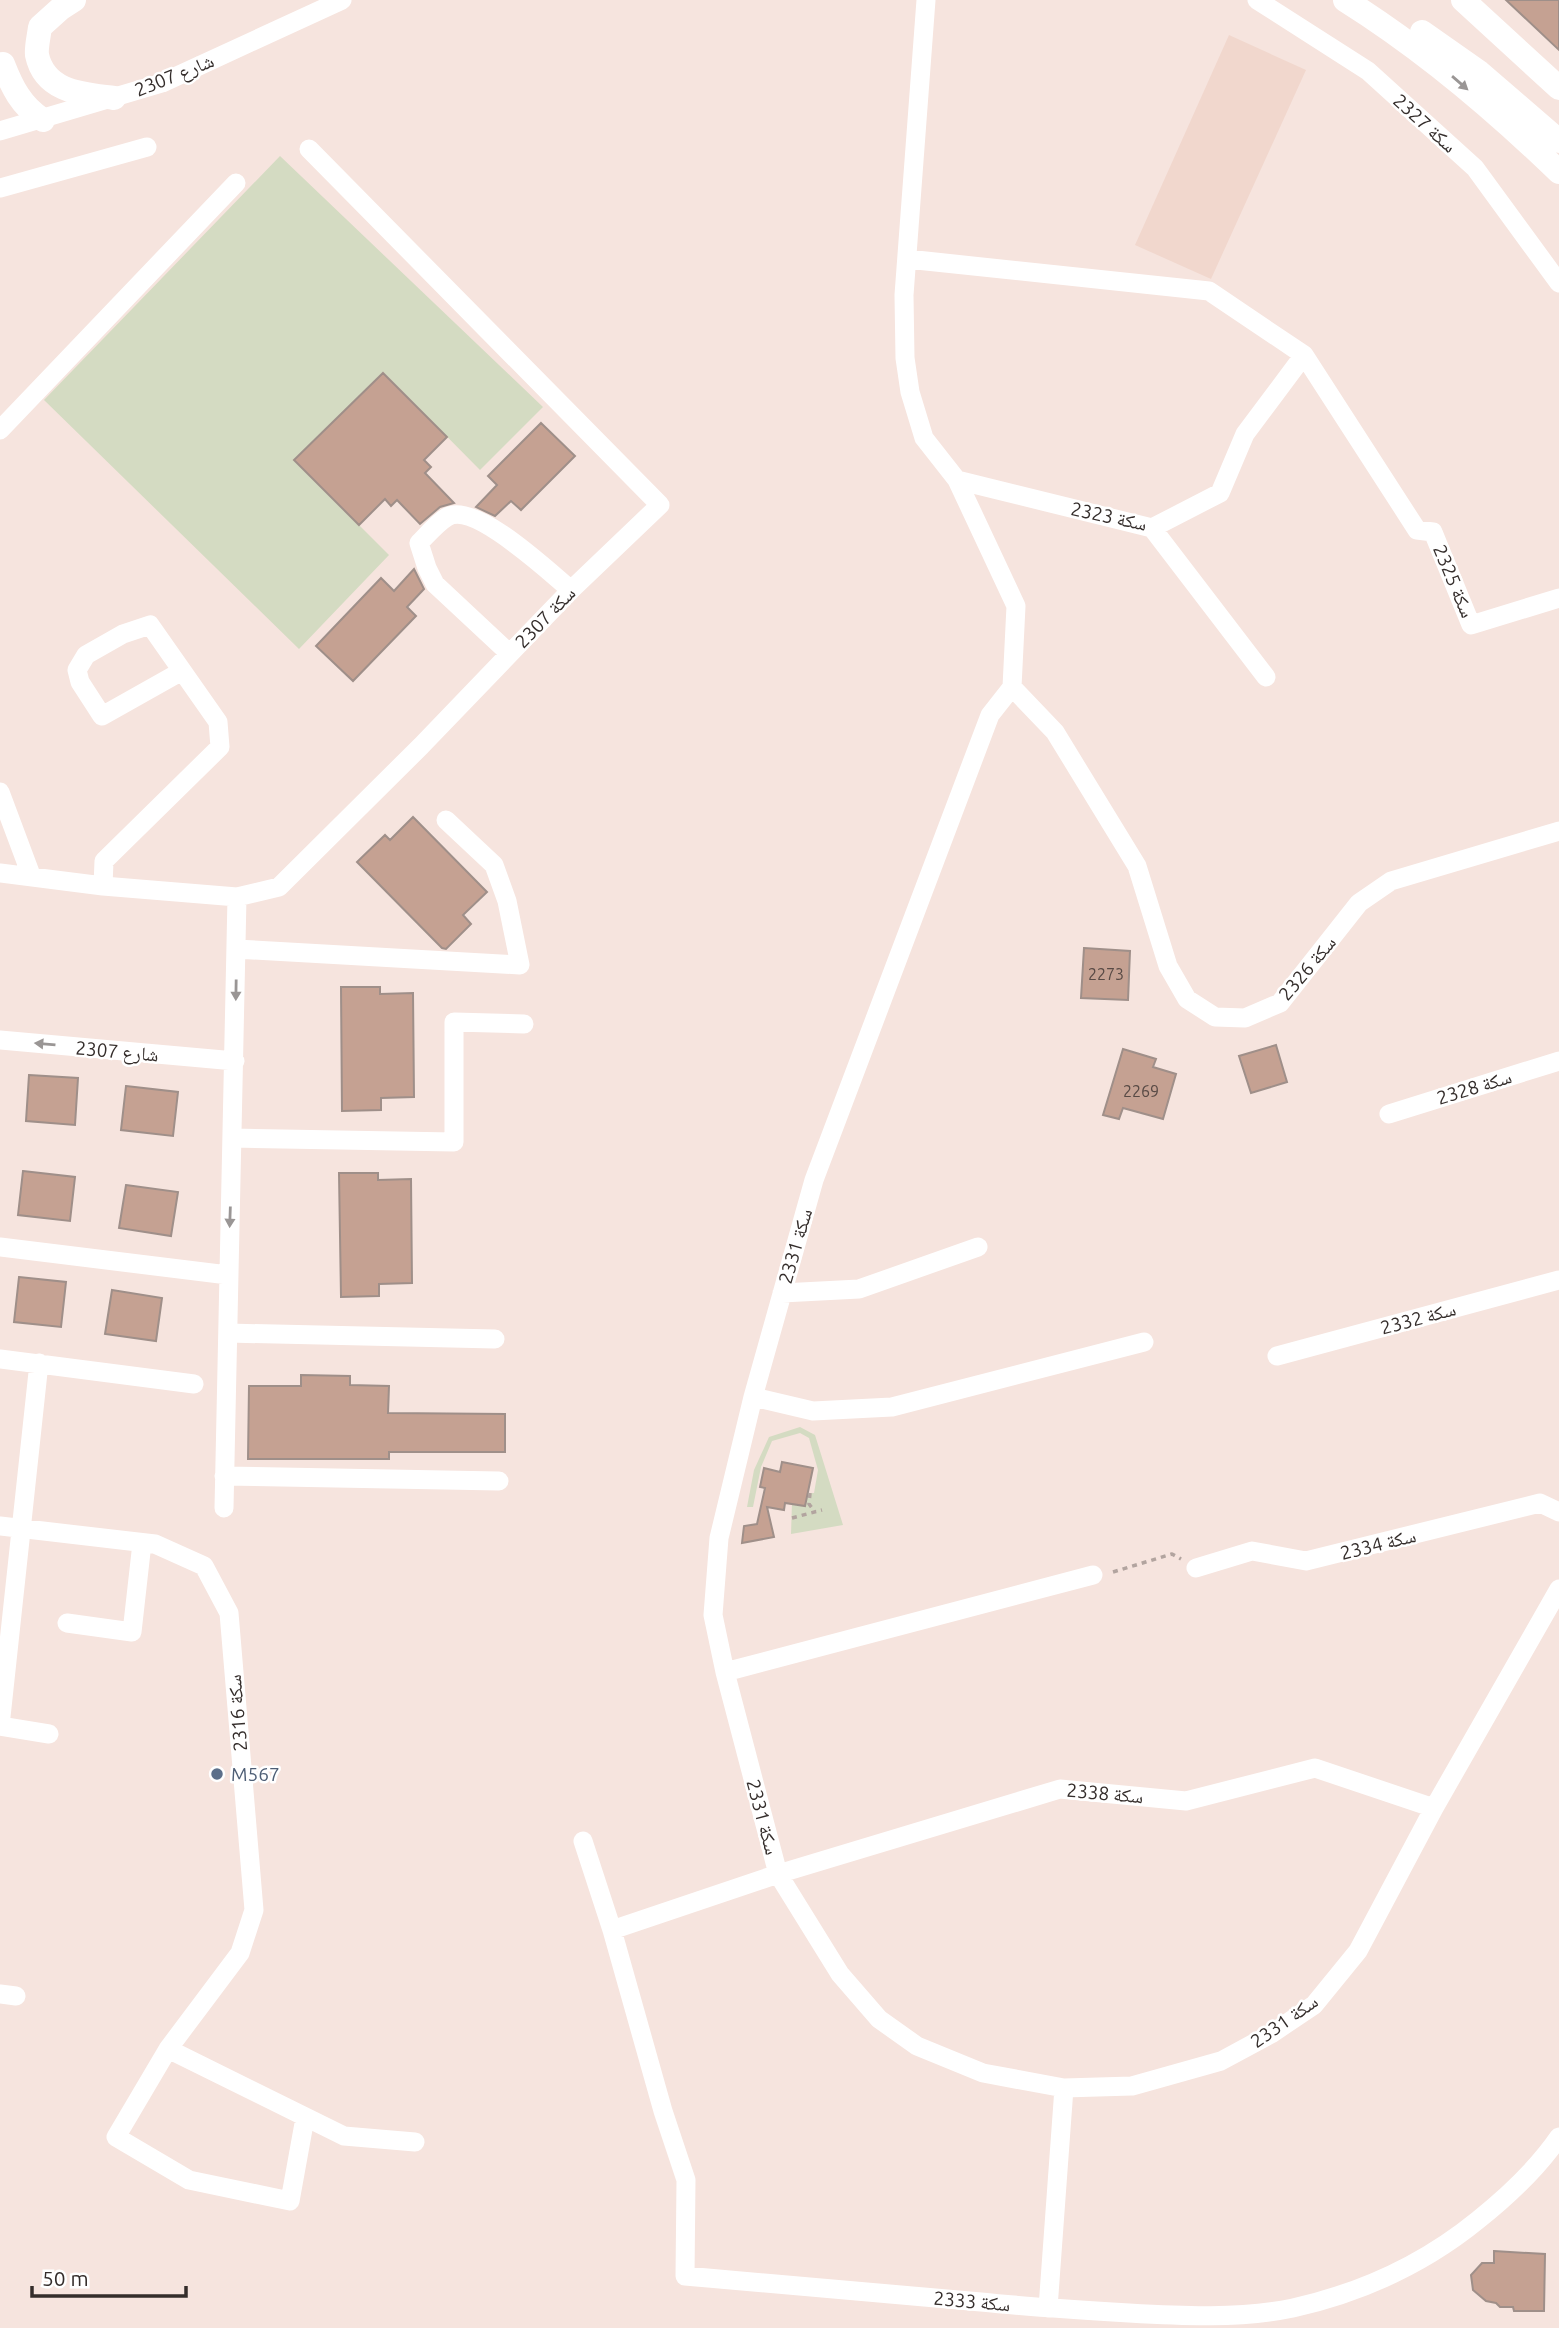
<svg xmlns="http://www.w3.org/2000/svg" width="1559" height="2328" font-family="Ubuntu,'Noto Naskh Arabic',sans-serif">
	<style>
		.built { fill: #f1d7cd }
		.green { fill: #d4dbc2 }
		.building { fill: #c5a192; stroke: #9f8f89; stroke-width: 2 }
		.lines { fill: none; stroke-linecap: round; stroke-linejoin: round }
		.path { stroke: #b2a49f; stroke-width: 3.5; stroke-dasharray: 5 5; stroke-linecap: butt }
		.minor { stroke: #fff; stroke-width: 19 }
		.major { stroke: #fff; stroke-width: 24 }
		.oneway { fill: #9a9695 }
		.service-dot { fill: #5c6f8a; stroke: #fff; stroke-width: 2.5 }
		.labels { text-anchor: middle; stroke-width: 5; stroke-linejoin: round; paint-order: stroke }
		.number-label { font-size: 16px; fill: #584a45 }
		.street-label { font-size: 19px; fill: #342d2b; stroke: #fff }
		.service-label { font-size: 19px; fill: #4e5e75; stroke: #fff; text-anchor: start }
	</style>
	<rect width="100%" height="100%" fill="#f6e4de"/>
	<path class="built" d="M1229,35L1306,70L1211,279L1135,245Z"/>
	<path class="green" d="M280,156L543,407L480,470L383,372L294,460L389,555L299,649L44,400Z
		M800,1427L815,1435L843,1525L791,1534L792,1502L795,1505H800L806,1502L808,1493H814L818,1470L809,1438L800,1433L772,1441L761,1467L753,1507H747L754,1470L769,1437Z"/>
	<path class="building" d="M1506,0H1559V50Z
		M383,373L447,437L424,460L431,467L425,473L454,503L440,507L420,524L397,500L391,506L385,499L359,525L294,460Z
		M541,423L575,456L521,510L511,501L495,516L476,507L497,485L488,476Z
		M414,569L424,589L407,607L416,616L353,681L316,646L381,578L394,591Z
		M413,817L487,892L463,915L471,924L446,949L442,948L357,862L385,835L390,840Z
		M1084,948L1130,951L1128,1000L1081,998Z
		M341,987H380V994L413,993L414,1097L381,1098V1110L342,1111Z
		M1276,1045L1287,1082L1251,1093L1239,1056Z
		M1123,1049L1156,1059L1153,1067L1176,1074L1163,1119L1123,1108L1119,1119L1103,1115Z
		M29,1075L78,1078L75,1125L26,1121Z
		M126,1086L178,1092L173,1136L121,1130Z
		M23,1171L75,1177L70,1221L18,1215Z
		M339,1173H378V1180L411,1179L412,1283L379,1284V1296L341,1297Z
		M126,1185L178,1192L171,1236L119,1228Z
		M19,1277L66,1282L61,1327L14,1322Z
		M112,1290L162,1298L156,1341L105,1334Z
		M301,1375L350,1376V1385L389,1386L388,1413L505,1414V1452H389V1459H248L249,1386H301Z
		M782,1462L813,1468L805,1506L785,1503L784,1510L767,1507L774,1537L742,1543L744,1526L757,1524L765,1488L760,1487L764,1468L780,1472Z
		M1494,2251L1545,2254L1544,2311H1514L1513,2307H1500L1496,2303L1486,2301L1473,2290L1471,2275L1482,2263H1494Z"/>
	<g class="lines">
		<path class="path" d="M810,1493L809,1504L815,1512
			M792,1518L822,1510
			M1113,1572L1172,1554L1181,1559"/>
		<path class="minor" d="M926,0L904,295L905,358L910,392L924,438L957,480L1016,606L1012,687
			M1257,0L1368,71L1475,168L1559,283
			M0,131L162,83L342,0
			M0,188L147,147
			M907,259L1209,291L1304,355L1417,530L1433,532L1471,625L1559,598
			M0,430L236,183
			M957,480L1152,528L1220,493L1245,434L1304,355
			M1152,528L1266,677
			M509,653L435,584L427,568L419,543C427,535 437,523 447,517C475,501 549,572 571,590
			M1012,687L990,715L814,1180L753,1397L719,1538L713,1615L725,1672L778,1874L840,1974L879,2019L917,2046L983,2073L1064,2088L1132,2086L1221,2061L1271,2034L1314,2005L1358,1951L1434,1808L1559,1589
			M1012,687L1055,732L1137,866L1168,966L1187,999L1215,1017L1245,1018L1280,1003L1359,903L1391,881L1559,831
			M0,792L31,875
			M0,873L103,886L237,897L279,887L421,746L571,590L660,505L309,149
			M103,886L104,861L220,747L218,722L150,625L123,634L86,655L77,670L80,682L102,716L182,671
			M236,949L520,965L507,901L494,865L446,820
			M0,1040L235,1061
			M1389,1114L1559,1061
			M233,1138L454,1142V1022L524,1024
			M0,1247L228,1275
			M782,1293L859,1289L978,1247
			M228,1333L495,1339
			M1277,1356L1559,1280
			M0,1359L194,1384
			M39,1363L0,1726L49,1734
			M753,1397L813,1411L892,1407L1144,1342
			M224,1476L499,1481
			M224,1508L237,897
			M0,1526L155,1544L204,1566L229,1613L254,1910L240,1953L168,2049L116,2137L189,2180L290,2201L305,2118
			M1196,1568L1252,1551L1306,1561L1540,1503L1559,1512
			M67,1623L132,1632L142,1543
			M725,1672L1093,1575
			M583,1841L612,1930L663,2111L686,2180L685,2276C783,2285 882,2293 981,2302C1030,2307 1079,2310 1129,2313C1182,2316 1240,2319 1293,2308C1360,2293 1424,2264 1478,2220C1508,2196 1537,2169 1559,2137
			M612,1930L778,1874L1060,1789L1186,1801L1315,1768L1434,1808
			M0,1994L16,1996
			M168,2049L344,2136L415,2142
			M1048,2308L1064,2088"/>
		<path class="major" d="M74,0L60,9L40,27C39,36 36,47 37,55C45,93 84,94 114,98
			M1345,0C1423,49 1493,108 1559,172
			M1463,0L1559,88
			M1422,32L1479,72L1559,141
			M3,64C12,87 21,106 43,120"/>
	</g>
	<defs><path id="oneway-solid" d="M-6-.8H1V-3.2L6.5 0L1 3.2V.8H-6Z" transform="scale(1.75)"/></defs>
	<g class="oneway">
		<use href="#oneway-solid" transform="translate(1460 83) rotate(41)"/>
		<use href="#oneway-solid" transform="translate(236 990) rotate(91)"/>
		<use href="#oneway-solid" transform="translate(45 1044) rotate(-175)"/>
		<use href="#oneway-solid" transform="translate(230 1217) rotate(92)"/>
	</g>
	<circle class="service-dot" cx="217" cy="1774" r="7"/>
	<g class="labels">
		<g class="number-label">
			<text x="1106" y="980">2273</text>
			<text x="1141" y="1097">2269</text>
		</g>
		<g class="street-label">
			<text transform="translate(174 75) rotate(-22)" y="7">2307 شارع</text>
			<text transform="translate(1425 123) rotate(42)" y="7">سكة 2327</text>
			<text transform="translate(1109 516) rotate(12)" y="7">سكة 2323</text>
			<text transform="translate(1454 581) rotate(67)" y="7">سكة 2325</text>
			<text transform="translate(545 617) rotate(-46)" y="7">سكة 2307</text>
			<text transform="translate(1307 968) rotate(-50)" y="7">سكة 2326</text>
			<text transform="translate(117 1051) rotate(5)" y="7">2307 شارع</text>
			<text transform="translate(1474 1087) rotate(-17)" y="7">سكة 2328</text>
			<text transform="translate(795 1246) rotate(-74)" y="7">سكة 2331</text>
			<text transform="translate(1418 1318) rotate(-15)" y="7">سكة 2332</text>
			<text transform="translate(1378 1544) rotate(-14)" y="7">سكة 2334</text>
			<text transform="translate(237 1713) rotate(-95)" y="7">2316 سكة</text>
			<text transform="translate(1105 1793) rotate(5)" y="7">سكة 2338</text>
			<text transform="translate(763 1817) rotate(75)" y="7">سكة 2331</text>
			<text transform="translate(1284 2021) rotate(-35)" y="7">سكة 2331</text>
			<text transform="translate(972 2301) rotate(5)" y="7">سكة 2333</text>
		</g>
		<g class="service-label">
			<text x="231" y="1781">M567</text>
		</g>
	</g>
	<path d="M32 2286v10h154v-10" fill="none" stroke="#342d2b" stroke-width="3.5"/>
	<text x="42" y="2286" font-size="21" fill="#342d2b" stroke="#ffffff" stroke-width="5" paint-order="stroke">50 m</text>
</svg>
